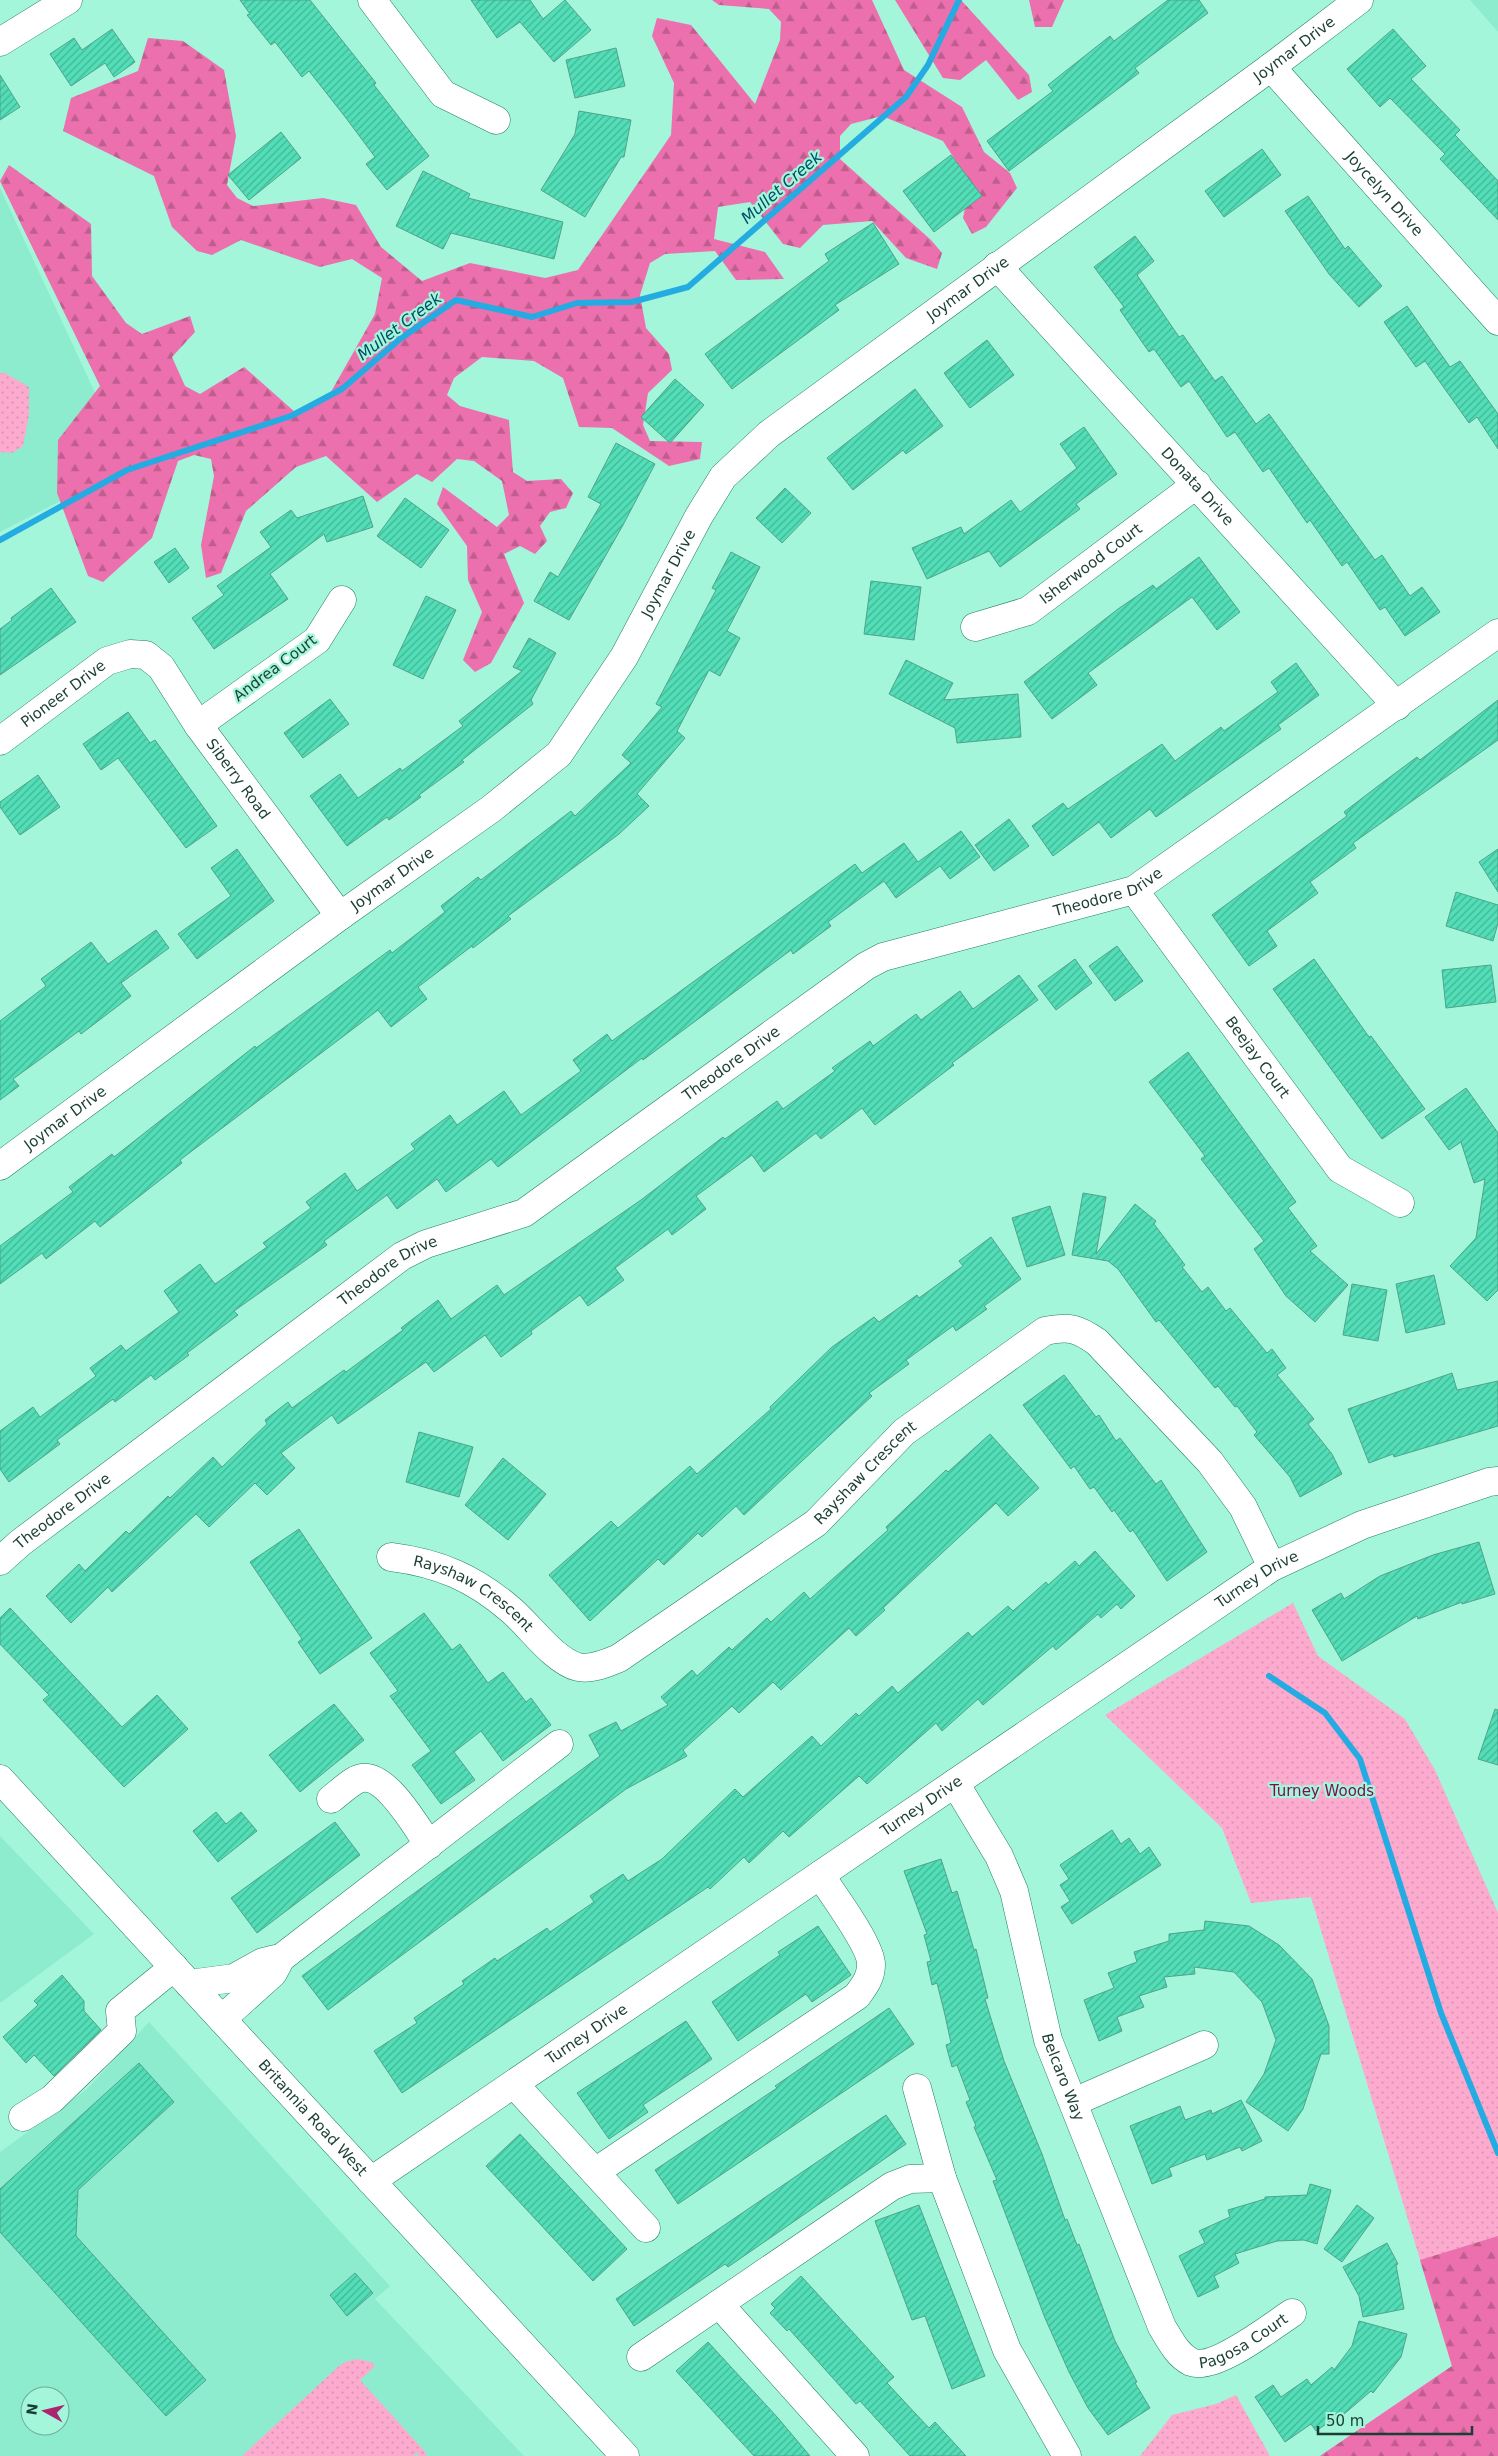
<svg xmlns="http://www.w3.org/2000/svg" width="1498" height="2456" font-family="'DejaVu Sans',sans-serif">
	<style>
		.built { fill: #8deccd; fill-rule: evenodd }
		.grass { fill: url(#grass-dots) }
		.forest { fill: url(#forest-firs) }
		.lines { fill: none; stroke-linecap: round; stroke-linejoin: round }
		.stream { stroke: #24ace2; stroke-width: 6 }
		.building { fill: url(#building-hatch); stroke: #50a38a }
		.minor-casing { stroke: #267e66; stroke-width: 29 }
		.major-casing { stroke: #267e66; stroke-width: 29 }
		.minor { stroke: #fff; stroke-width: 28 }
		.major { stroke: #fff; stroke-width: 28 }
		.labels { text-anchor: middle; stroke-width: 4.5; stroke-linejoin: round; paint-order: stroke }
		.street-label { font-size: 15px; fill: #1b3e34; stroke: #a3f6da }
		.park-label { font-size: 15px; fill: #7f0b51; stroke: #a3f6da }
		.water-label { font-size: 16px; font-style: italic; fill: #034e69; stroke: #a3f6da }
	</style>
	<defs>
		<pattern id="grass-dots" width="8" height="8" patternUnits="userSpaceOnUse" patternTransform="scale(1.25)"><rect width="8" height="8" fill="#fdaacf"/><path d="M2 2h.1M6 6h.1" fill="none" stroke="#d893b2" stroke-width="1.8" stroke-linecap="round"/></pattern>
		<pattern id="forest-firs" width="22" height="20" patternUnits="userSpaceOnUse" patternTransform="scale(1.25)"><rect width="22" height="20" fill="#ec70ad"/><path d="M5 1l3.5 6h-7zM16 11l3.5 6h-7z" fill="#be5d8e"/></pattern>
		<pattern id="building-hatch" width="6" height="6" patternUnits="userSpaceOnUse" patternTransform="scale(1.25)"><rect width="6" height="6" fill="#52deb7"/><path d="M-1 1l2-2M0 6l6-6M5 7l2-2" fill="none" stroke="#43b596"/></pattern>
	</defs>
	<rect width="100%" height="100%" fill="#a3f6da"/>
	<path class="built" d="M1470,0H1498V32Z
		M0,188L129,466L0,532Z
		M0,1836L94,1934L0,2003Z
		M149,2022L390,2286L375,2299L524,2456H0V2152L87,2089ZM30,2396H60V2426H30Z"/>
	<path class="grass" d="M0,373H5L29,387V415L23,446L12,453L0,452Z
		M1293,1603L1318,1656L1405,1719L1435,1770L1498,1913V2456H1320L1452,2366L1311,1897L1251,1903L1222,1828L1105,1715Z
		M357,2359L371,2362L375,2366L360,2380L427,2454L425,2456H419L417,2453L413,2456H242L339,2366L345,2362Z
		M1236,2395L1270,2456H1140L1172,2415L1216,2404Z"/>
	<path class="forest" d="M712,0H872L904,70L962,107L984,152L1010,173L1017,188L986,227L972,234L963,218L970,183L943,141L882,116L851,124L840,136V159L931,240L942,253L937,269L906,258L872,221L823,225L800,248L783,244L750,202L718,207L714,239L765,252L784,279L736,280L715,251L665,254L650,263L640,295L646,328L669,354L672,370L648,393L643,425L650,441L702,442L700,459L669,466L612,428L579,427L563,378L534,361L482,357L454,378L447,395L460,406L509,420L513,472L527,481L561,479L573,493L566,508L550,512L540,526L547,541L535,554L520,546L504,554L524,603L491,663L475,672L463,660L482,612L468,580L467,546L437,504L443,487L497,527L509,515L502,481L474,461L457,459L432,482L417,474L377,502L326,456L296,467L246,511L221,573L206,578L201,545L214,476L211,459L194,455L178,461L152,538L103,582L88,576L57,493L58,440L100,386L0,181L9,165L91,224L92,276L126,323L142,334L190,316L195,332L172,357L185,386L200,394L244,367L296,413L327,399L375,314L382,278L352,259L320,267L241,240L212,255L197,251L172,227L154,176L63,131L71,98L138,71L148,38L183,41L224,70L236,136L227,185L237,198L253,206L323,198L356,205L381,247L422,281L470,263L545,278L578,270L671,135L674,83L652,36L657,18L691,25L755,104L780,40L781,22L769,9L719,5Z
		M895,0H961L1029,75L1032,92L1018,100L986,60L960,80L943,78Z
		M1029,0H1064L1052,27H1035Z
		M1498,2236V2456H1320L1452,2366L1420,2260Z"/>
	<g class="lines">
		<path class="stream" d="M0,540L127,470L291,416L342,389L400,339L456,300L532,317L577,303L632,302L688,287L906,97L928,65L959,0
			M1269,1676L1325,1713L1360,1759L1441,2013L1498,2153"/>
	</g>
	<path class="building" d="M240,0H310L376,83L374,85L429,156L387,190L366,164L375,157L346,118L309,71L302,77L275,42L271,45L247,15L250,14Z
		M471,0H530L543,19L565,0L591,30L554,62L520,22L497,38Z
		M1168,0H1199L1208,13L1135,68L1139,73L1009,171L987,141L1053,91L1048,85L1110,36L1114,41Z
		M112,29L135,62L114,77L105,63L71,86L50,54L74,38L82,50Z
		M1393,29L1426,66L1411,79L1460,130L1455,135L1498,181V220L1440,159L1445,154L1390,98L1380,107L1347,69Z
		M616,48L625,86L575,98L566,60Z
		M0,75L20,107L0,120Z
		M579,111L631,120L624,157H621L585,217L541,190L575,134Z
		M281,132L301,158L249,200L228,175Z
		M1262,149L1281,175L1224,217L1205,191Z
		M951,155L982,196L934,232L903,191Z
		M423,171L470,194L468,198L563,222L554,259L451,233L443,249L396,226Z
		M1308,196L1345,249L1348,246L1382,286L1359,307L1329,274L1285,211Z
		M873,223L899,264L835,305L839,310L732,389L705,354L829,261L825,254Z
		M1135,236L1154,261L1137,275L1179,337L1183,335L1215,381L1222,376L1256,424L1269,414L1375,560L1382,555L1410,596L1422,587L1440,612L1405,636L1385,607L1380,610L1347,562L1342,566L1310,520L1307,523L1269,468L1263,472L1235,432L1227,437L1189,381L1181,387L1154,349L1149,352L1120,310L1124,307L1094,267Z
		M1407,306L1450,367L1460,361L1498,414V449L1477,417L1469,423L1425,361L1416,367L1384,322Z
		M987,340L1014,375L970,408L944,373Z
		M675,379L704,405L670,443L641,417Z
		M915,389L943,426L906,454L903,450L853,490L827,458Z
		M1084,427L1117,474L1076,504L1080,509L1000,567L989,551L927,579L912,548L961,527L964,534L1011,500L1020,512L1077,468L1060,444Z
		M616,443L655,464L623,525L569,620L534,601L550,572L558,577L601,504L588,497Z
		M785,488L811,513L782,543L756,518Z
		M363,496L373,527L327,542L324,534L270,574L288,599L214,649L192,618L224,595L217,586L271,547L260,532L291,510L297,518Z
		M405,498L449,530L421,568L377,536Z
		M175,548L189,568L169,583L154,562Z
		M731,552L760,567L727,631L740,638L720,676L709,670L677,731L685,738L637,794L649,806L619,834L508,916L511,919L473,948L472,946L418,987L427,999L391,1027L378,1010L180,1160L182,1163L100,1227L95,1221L46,1259L42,1253L0,1284V1246L73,1192L69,1187L112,1154L114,1157L255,1046L256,1048L390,950L392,953L445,912L441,906L478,877L481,880L571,811L575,816L631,763L622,755L662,707L656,704L716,590L712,588Z
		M1199,557L1240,612L1217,630L1192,597L1088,673L1097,685L1052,719L1024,682L1118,609L1153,585L1156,589Z
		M871,581L921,587L914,640L864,634Z
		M51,588L76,622L0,675V629L12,620L11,618Z
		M426,596L456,610L423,679L393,665Z
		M529,638L556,653L531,700L533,704L462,760L464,762L419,795L421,797L389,820L387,817L347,846L310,796L340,774L358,798L400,768L402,771L463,726L459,721L522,671L513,667Z
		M906,660L953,683L944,700L1018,694L1021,737L957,743L955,728L889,694Z
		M1296,663L1319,695L1278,725L1281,729L1156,817L1150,809L1111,838L1099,822L1053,856L1032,826L1063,803L1068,809L1162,744L1175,761L1221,727L1224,731L1278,692L1271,682Z
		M330,699L349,724L303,758L284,733Z
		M1498,700V740L1353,843L1356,848L1310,882L1318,893L1267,931L1277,946L1249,966L1212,915L1347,816L1344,812L1382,783L1417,757L1420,760Z
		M128,712L150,743L155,740L217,826L186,848L118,758L101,770L83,744Z
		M38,775L60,807L20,835L0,807V802Z
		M1009,819L1029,846L994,871L975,845Z
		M961,831L980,857L950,879L940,866L896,898L884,881L828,922L831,926L793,954L791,950L643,1060L642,1058L498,1167L491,1159L446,1192L437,1179L397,1209L387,1195L324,1241L327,1245L234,1311L238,1315L187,1353L189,1355L155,1380L151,1375L115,1402L113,1399L57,1440L60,1444L9,1482L0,1469V1431L33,1407L40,1417L96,1376L90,1368L121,1345L126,1351L179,1312L164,1291L200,1264L215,1284L267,1247L263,1243L311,1208L306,1202L345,1173L357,1191L415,1149L411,1144L450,1115L457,1125L504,1091L521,1115L581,1071L573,1060L607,1034L612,1041L855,864L862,873L904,843L918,862Z
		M237,849L274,901L197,959L178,934L231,896L211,868Z
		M1498,849V892L1479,862Z
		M1456,892L1498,905V923L1493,941L1446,926Z
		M156,930L169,948L121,983L131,996L81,1034L79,1031L13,1079L19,1086L0,1100V1021L46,986L41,979L91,942L108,964Z
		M1117,946L1143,981L1115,1001L1089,966Z
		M1075,959L1092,983L1056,1010L1038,986Z
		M1314,959L1369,1037L1371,1036L1425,1109L1382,1139L1273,989Z
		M1491,965L1496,1002L1446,1008L1442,970Z
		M1019,975L1038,1000L952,1063L954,1065L875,1125L862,1108L821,1139L816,1133L764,1172L752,1155L696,1196L706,1209L672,1235L668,1229L615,1268L624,1280L588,1306L580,1295L531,1331L532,1334L501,1357L485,1335L434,1372L426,1362L338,1424L332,1415L281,1453L295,1468L267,1495L255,1483L209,1527L196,1514L112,1592L108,1587L71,1623L46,1596L79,1564L85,1571L126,1531L129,1534L168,1496L170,1498L213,1457L222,1467L267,1424L265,1420L288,1402L292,1408L344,1370L346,1372L403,1330L401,1328L438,1300L451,1319L497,1285L504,1295L641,1200L723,1137L725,1139L777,1101L783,1109L835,1071L832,1068L870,1041L873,1046L916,1014L921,1020L960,991L973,1009Z
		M1188,1052L1296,1202L1288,1208L1317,1246L1310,1251L1348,1285L1315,1322L1286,1296L1254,1249L1264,1241L1201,1159L1205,1156L1149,1082Z
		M1466,1088L1498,1133V1290L1487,1301L1450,1266L1476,1238L1485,1179L1474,1183L1461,1142L1449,1150L1425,1117Z
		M1083,1193L1106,1197L1096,1254L1135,1204L1156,1221L1154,1224L1185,1265L1182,1267L1202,1292L1208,1287L1226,1311L1230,1308L1267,1353L1272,1349L1286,1368L1277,1375L1314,1419L1308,1424L1332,1454L1342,1474L1300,1497L1290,1477L1254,1435L1257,1432L1237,1406L1235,1407L1218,1386L1215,1388L1159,1320L1156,1322L1118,1269L1108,1261L1072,1255Z
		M1050,1206L1065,1255L1027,1267L1012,1218Z
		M991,1237L1021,1279L984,1306L987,1309L956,1331L953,1326L906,1360L909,1364L869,1393L872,1396L744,1515L736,1506L702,1537L698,1533L664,1565L658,1559L590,1621L549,1575L611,1521L618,1528L690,1466L697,1474L771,1409L770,1407L832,1347L874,1317L879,1322L917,1295L919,1298L963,1266L959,1261Z
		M1434,1275L1445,1324L1406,1333L1396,1284Z
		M1352,1284L1387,1290L1378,1341L1343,1335Z
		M1452,1373L1457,1390L1498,1381V1426L1394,1457L1393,1454L1369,1463L1348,1409Z
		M1064,1375L1096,1417L1099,1415L1116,1441L1120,1438L1156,1484L1161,1480L1207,1552L1167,1581L1133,1530L1130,1532L1114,1510L1112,1512L1094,1487L1090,1489L1074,1466L1071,1469L1023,1405Z
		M419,1432L473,1447L459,1497L406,1482Z
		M990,1434L1039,1488L1008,1516L996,1503L916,1577L883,1608L885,1610L856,1636L849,1628L781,1690L773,1682L739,1713L732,1706L683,1750L687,1756L626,1789L328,2010L302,1976L600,1756L589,1735L616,1722L621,1731L668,1705L661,1697L692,1670L697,1676L729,1647L732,1650L767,1618L771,1622L804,1592L810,1599L888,1530L886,1527L946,1470L948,1472Z
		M503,1458L546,1494L508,1540L465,1505Z
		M299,1529L372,1638L320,1674L298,1642L302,1639L250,1562Z
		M1479,1542L1495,1594L1462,1604V1602L1418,1619L1417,1616L1342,1661L1312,1610L1341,1593L1344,1599L1380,1576L1433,1555Z
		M1095,1551L1135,1596L1121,1609L1117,1604L1101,1618L1098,1614L1056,1650L1053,1646L983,1705L978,1699L942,1731L936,1723L867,1784L859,1776L789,1837L783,1831L749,1863L744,1857L710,1889L708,1887L662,1918L402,2093L374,2051L417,2023L414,2018L464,1984L462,1981L495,1958L497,1961L547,1928L550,1932L594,1902L590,1896L623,1874L628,1881L662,1859L735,1789L743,1797L812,1736L821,1746L856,1713L859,1716L892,1686L898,1693L968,1632L972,1637L1008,1606L1013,1611L1046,1582L1048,1585L1075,1561L1079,1566Z
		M10,1608L122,1727L157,1695L188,1729L124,1787L43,1700L49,1695L0,1644V1618Z
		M424,1613L452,1650L460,1644L488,1683L503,1672L526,1702L531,1698L551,1725L503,1761L481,1731L454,1752L475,1780L441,1804L412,1765L431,1751L390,1696L398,1691L370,1653Z
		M334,1704L364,1740L300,1792L269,1755Z
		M1495,1709L1498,1710V1765L1478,1759Z
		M216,1812L226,1824L241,1812L257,1831L218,1862L193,1831Z
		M335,1822L360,1855L257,1933L231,1898Z
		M1112,1830L1121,1844L1129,1838L1140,1854L1149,1847L1161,1865L1072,1924L1061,1907L1070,1901L1060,1885L1069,1879L1060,1865Z
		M941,1859L952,1893L957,1891L974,1950L976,1949L988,1998L985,1999L1004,2061L1042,2154L1065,2220L1067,2219L1077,2245L1079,2244L1115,2341L1137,2382L1135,2383L1150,2408L1108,2435L1088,2408L1069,2372L1045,2318L993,2181L997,2180L974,2127L976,2126L966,2102L970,2100L957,2065L952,2067L946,2045L951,2043L945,2015L937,1983L932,1985L927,1962L931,1961L924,1935L927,1934L904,1871Z
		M1205,1921L1249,1926L1279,1945L1312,1979L1329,2026V2054H1321L1303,2109L1288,2131L1246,2102L1264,2074L1276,2040L1262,2002L1234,1972L1194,1967L1195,1974L1164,1977L1167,1987L1139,1996L1144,2007L1117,2017L1122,2031L1099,2041L1084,2000L1114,1988L1108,1973L1137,1962L1134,1952L1169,1941V1934L1204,1930Z
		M818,1926L851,1975L812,2002L806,1994L738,2041L712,2002L780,1955L778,1952Z
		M62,1975L84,2001V2011L101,2030L54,2076L34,2055L26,2063L3,2037L38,2005L34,2001Z
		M889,2008L914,2044L678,2204L655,2170L777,2088L775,2086Z
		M686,2021L712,2059L643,2105L648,2112L609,2139L577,2093Z
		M139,2063L174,2102L78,2190L76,2236L206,2380L166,2416L0,2232V2189Z
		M1241,2100L1262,2141L1242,2151L1240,2147L1207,2160L1205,2154L1169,2168L1172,2176L1152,2184L1130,2126L1180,2106L1185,2120L1211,2110L1212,2114Z
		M886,2115L906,2144L728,2267L725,2264L634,2326L616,2299Z
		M520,2134L627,2249L593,2281L486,2166Z
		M1310,2184L1331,2190L1317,2244L1304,2240L1277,2241L1235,2254L1239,2263L1214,2276L1219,2287L1198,2297L1179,2256L1205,2243L1199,2231L1230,2217L1228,2210L1265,2199V2197L1307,2195Z
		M919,2205L985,2376L952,2389L925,2316L912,2320L875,2221Z
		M1357,2205L1374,2218L1342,2262L1324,2249Z
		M1387,2243L1398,2264L1396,2265L1404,2309L1363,2317L1359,2296L1343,2267Z
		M355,2273L373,2293L347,2316L330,2295Z
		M801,2276L894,2377L887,2383L929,2428L935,2422L966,2456H910L860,2401L856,2404L789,2329L787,2331L770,2313L775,2308L771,2304Z
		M1359,2321L1407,2334L1401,2357L1373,2393L1371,2391L1343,2415L1342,2413L1316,2431L1311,2424L1285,2442L1255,2397L1273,2385L1281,2397L1307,2379L1311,2385L1332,2367L1334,2370L1352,2346Z
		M708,2342L778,2418L810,2456H754L676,2371Z"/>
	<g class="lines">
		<defs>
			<g id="minor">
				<path d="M372,0L443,94L496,120"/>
				<path d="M0,42L68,0"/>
				<path id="s1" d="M1271,67L1498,321"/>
				<path id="s2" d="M997,266L1397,706"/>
				<path id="s3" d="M975,627L1028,611L1197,484"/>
				<path d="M198,725L317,640L342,600"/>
				<path id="s4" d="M0,741L107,661L130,654L146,655L161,667L198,725L340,916"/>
				<path id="s5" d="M1134,890L1340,1169L1400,1203"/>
				<path id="s6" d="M0,1166L340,916L491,809L559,754L624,657L699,516L723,477L769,434L1271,67L1359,0"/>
				<path id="s7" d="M391,1557C439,1563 474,1578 511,1610C530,1626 554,1661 578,1667C591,1670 607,1663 619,1658L816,1523L904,1432L1045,1331C1069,1326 1077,1328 1097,1342L1210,1462L1243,1507L1272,1567"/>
				<path id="s8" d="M0,1561L20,1543L402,1256L426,1244L524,1213L866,966L883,957L1134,890L1498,633"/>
				<path id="s9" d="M955,1783L999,1856L1014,1891L1048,2040L1162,2327C1170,2340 1177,2355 1191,2362C1214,2372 1272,2326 1292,2313"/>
				<path d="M331,1799C339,1793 347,1785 356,1780C383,1766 416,1827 429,1845"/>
				<path d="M189,1984L234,1978L263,1962L275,1959"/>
				<path d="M222,2019L273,1973L281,1958L559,1744"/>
				<path d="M514,2084L646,2228"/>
				<path d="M917,2088L942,2178L1007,2350L1067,2456"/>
				<path d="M1074,2102L1204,2045"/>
				<path d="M23,2117L52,2099L122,2031L120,2011L174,1967"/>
				<path d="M595,2172L857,1996C864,1986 871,1978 871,1965C872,1947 832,1893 820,1875"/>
				<path id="s10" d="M371,2181L1272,1567L1362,1525L1489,1482L1498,1481"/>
				<path d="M719,2304L855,2456"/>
				<path d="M641,2357L892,2186L910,2179L942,2178"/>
			</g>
			<g id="major">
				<path id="s11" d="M0,1779L625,2456"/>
			</g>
		</defs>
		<use href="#minor" class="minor-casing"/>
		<use href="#major" class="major-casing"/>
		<use href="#minor" class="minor"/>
		<use href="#major" class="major"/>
	</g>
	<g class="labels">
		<g class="street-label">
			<text dy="5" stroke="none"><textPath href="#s6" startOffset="1731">Joymar Drive</textPath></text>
			<text dy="5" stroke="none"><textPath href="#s1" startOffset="170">Joycelyn Drive</textPath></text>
			<text dy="5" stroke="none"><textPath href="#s6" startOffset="1326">Joymar Drive</textPath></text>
			<text dy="5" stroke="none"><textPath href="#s2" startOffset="298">Donata Drive</textPath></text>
			<text dy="5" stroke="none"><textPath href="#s3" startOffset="134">Isherwood Court</textPath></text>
			<text dy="5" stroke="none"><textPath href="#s6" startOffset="906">Joymar Drive</textPath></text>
			<text transform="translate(275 668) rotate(-37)" y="5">Andrea Court</text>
			<text dy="5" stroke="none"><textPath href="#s4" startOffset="79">Pioneer Drive</textPath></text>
			<text dy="5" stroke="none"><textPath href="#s4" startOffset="329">Siberry Road</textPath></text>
			<text dy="5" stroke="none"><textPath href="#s6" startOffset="486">Joymar Drive</textPath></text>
			<text dy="5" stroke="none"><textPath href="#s8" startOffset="1310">Theodore Drive</textPath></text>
			<text dy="5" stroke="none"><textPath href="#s5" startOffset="208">Beejay Court</textPath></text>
			<text dy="5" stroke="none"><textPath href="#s8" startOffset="890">Theodore Drive</textPath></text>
			<text dy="5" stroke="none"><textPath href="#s6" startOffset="81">Joymar Drive</textPath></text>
			<text dy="5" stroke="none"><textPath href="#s8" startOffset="485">Theodore Drive</textPath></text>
			<text dy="5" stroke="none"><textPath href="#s7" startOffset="574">Rayshaw Crescent</textPath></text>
			<text dy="5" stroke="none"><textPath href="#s8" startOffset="80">Theodore Drive</textPath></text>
			<text dy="5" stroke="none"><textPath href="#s10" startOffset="1071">Turney Drive</textPath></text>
			<text dy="5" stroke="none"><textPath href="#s7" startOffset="92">Rayshaw Crescent</textPath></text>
			<text dy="5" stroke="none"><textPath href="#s10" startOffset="666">Turney Drive</textPath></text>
			<text dy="5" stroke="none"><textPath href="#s10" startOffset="261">Turney Drive</textPath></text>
			<text dy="5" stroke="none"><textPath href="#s9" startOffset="316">Belcaro Way</textPath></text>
			<text dy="5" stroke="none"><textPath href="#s11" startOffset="461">Britannia Road West</textPath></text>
			<text dy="5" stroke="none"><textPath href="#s9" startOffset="689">Pagosa Court</textPath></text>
		</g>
		<g class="park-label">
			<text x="1322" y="1796">Turney Woods</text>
		</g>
		<g class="water-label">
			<text transform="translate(781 187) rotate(-41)" y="6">Mullet Creek</text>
			<text transform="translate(399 326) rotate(-37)" y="6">Mullet Creek</text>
		</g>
	</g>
	<g transform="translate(45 2411) rotate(278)"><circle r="24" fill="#a3f6da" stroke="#6dac98"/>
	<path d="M0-4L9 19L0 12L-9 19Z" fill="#a92570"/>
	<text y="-8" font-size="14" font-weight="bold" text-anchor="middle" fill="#1b3e34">N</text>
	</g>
	<path d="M1318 2426v8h154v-8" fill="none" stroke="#1b3e34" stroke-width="2.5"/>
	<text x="1326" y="2426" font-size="15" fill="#1b3e34" stroke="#a3f6da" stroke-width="4" paint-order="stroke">50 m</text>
</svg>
